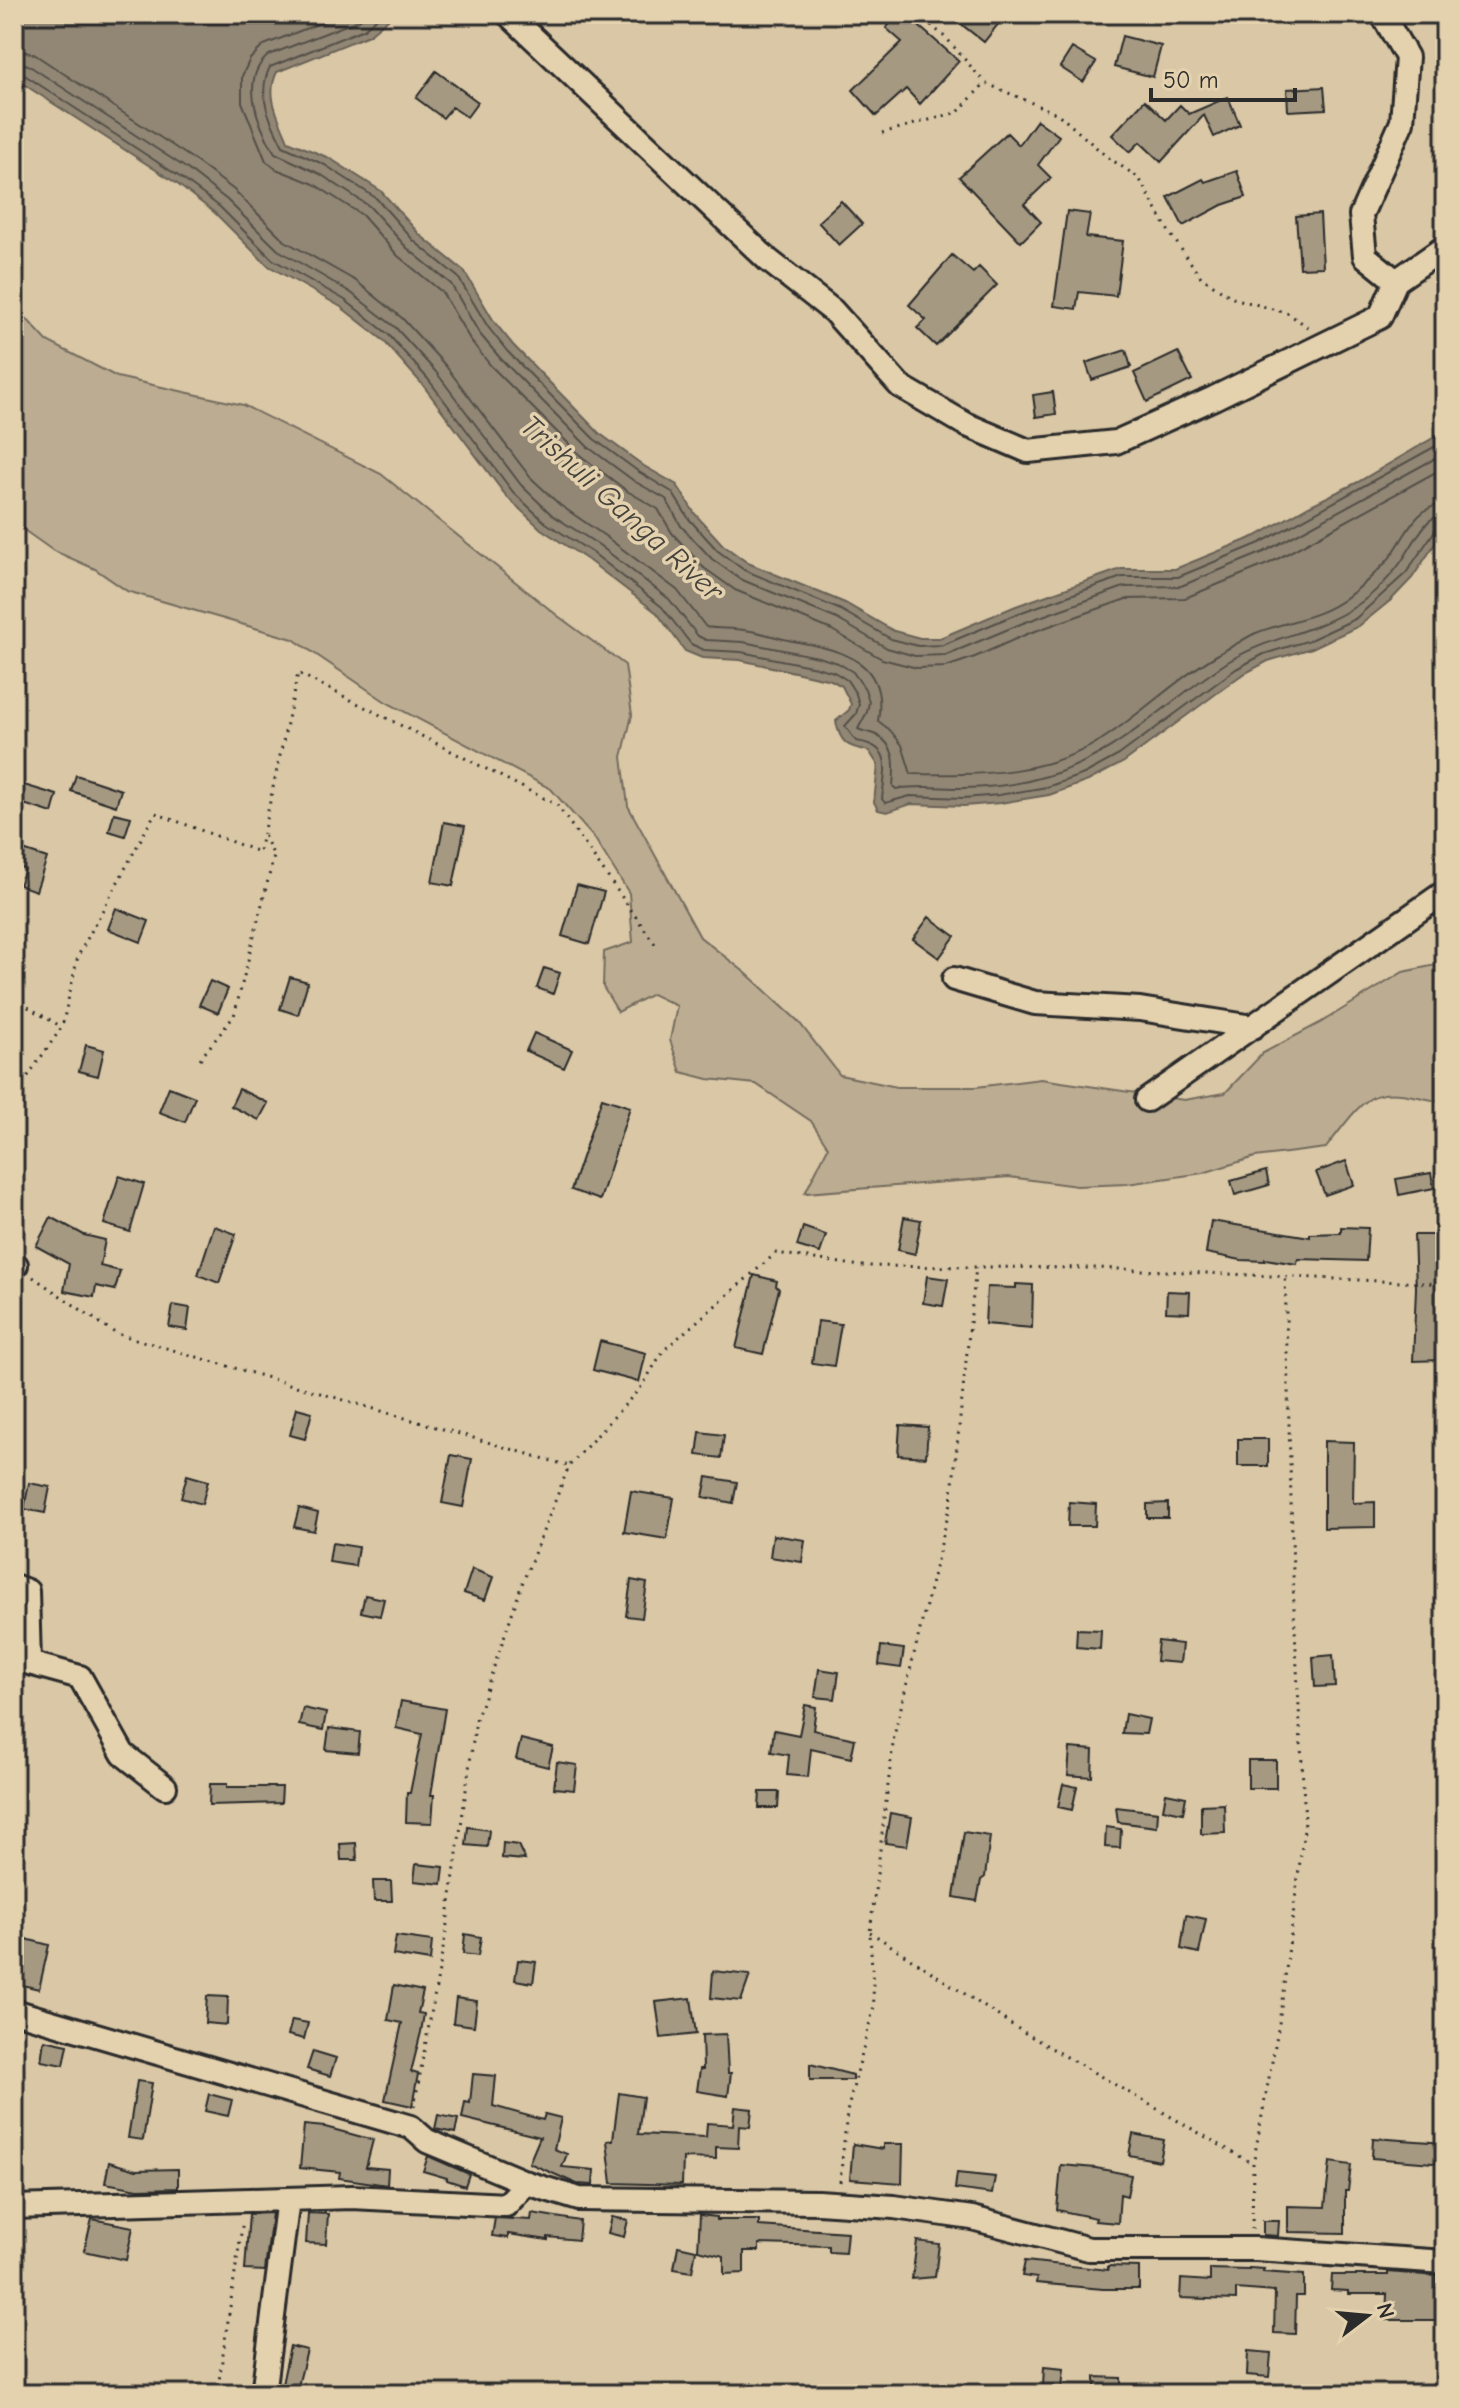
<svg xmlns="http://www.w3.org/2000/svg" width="1459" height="2408" font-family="'Comic Neue',sans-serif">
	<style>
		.green { fill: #bcad92; stroke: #746c5e; stroke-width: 2 }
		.water { fill: #928774; stroke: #696257; stroke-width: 2 }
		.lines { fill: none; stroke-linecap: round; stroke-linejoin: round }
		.shore { stroke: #545048; stroke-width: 2 }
		.building { fill: #a59982; stroke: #2b2b2b; stroke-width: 2 }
		.minor-casing { stroke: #2b2b2b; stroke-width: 28 }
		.path { stroke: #2b2b2b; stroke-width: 3; stroke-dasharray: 2 6; stroke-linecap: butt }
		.minor { stroke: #e4d1ae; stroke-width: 22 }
		.labels { text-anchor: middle; stroke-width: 7; stroke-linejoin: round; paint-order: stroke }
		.water-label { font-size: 30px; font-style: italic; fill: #45423d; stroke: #e4d1ae }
	</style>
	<rect width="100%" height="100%" fill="#d9c7a6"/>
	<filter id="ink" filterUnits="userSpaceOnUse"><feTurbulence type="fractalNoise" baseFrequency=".0125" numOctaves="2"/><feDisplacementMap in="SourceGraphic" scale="16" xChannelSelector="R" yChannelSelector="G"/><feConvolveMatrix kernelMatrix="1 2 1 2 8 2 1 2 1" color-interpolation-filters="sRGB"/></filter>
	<g filter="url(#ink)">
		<path class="green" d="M14,305L47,341L117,377L243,405L381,474L558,616L625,665L632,715L622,757L628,806L700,937L747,974L798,1021L840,1075L897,1087H976L1041,1079L1184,1100L1225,1093L1263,1053L1320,1023L1403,972L1445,963V1103C1371,1085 1372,1088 1326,1148L1255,1157L1203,1173L1127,1184L1077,1186L1009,1177L805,1193L828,1147L811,1121L756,1084L708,1079L681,1072L670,1040L677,1006L652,994L618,1012L603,987L604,952L633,942L629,893L595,839L551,789L386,702L293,639L127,591L95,569L52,550L14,523Z"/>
		<path class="water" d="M14,14H394L369,35L277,72C265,96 279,118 288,141L329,158L381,191L420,235L464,271L495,323L513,345L599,433L644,466L677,485L695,514L723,545L748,563L845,603L894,631L920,638H940L1016,606L1121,569H1175L1256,536L1309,506L1358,482L1445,431V529L1412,578L1391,600L1359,626L1312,648L1268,661L1240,676L1124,762L1088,781L1049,795L1000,803L964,806L911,804L887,812L878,810L874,802L878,765L869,751C848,747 840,744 836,721L849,710L851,704L842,686L831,680L740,660L702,658L685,651L657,613L588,560L541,529L507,497L422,384L383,340L341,307L267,265L215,213L176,183L14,78Z"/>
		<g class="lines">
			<path class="shore" d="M343,14L264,45L250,59L242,76V102L266,161L276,169L314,184L362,215L398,256L442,292L471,341L491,366L581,456L627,491L658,509L672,533L704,568L735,590L832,630L882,659L917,668L946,667L975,657L1027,634L1126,599L1185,598L1270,563L1445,467
				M366,14L359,20L269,55C238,79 259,127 275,153L320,174L369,206L407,248L451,284L479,333L500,358L588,447L634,481L666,499L681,526L712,559L740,579L837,619L887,648L915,656L946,655L1023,623L1124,587L1181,586L1264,552L1445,453
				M382,14L364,29L270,67C256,94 270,121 283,146L325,165L376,198L414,241L458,277L488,327L507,351L594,439L639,472L672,492L689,519L718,551L744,570L841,610L891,639L918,646L943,645L1019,613L1122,577H1178L1260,543L1445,441
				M14,49L34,54L193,159L234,190L285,241L356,281L402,318L445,365L530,477L560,505L605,536L677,590L706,627C718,629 731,628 744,630C762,632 780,639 798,642C846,651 888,663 878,721L890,730L902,745L911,774C980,775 1051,776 1110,734C1150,706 1186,671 1229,648C1238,643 1247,637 1256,633C1286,621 1320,618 1346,598C1361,587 1375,574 1387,561C1405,540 1414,505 1445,504
				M14,61L28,65L186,168L227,200L278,250L350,292L395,327L436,372L521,485L552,515L599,545L669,599L698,636L706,640L743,642L818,657L838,663L853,672L865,689L869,702L867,712L858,729C864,732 870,732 876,735C897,745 895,766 893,786L896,789C919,785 940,788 963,788C990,788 1021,784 1047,776C1119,756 1168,699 1231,660C1267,638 1311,633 1348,611C1367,600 1389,580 1401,562C1410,549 1418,533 1428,522C1433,517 1438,516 1445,516
				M14,71L23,74L180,177L220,207L272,259L345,300L388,334L428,379L513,492L546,523L593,553L662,607L691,644L704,650L741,652L816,667L834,672L847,680L856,694L859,704L856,714L845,726L856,741C894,746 885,769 882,799L885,803L910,796L964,798L999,795L1047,787L1084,774L1119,755L1236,669L1264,654L1310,640L1355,619L1406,573L1436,529L1445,526"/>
		</g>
		<path class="building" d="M898,14H905L959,61L920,104L906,89L876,116L853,90L902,42L886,28Z
			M970,14H1006L984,42L961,24Z
			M1122,36L1161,46L1153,77L1114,67Z
			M1072,48L1096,62L1083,82L1060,67Z
			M436,71L478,102L467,117L452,107L443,118L416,98Z
			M1324,87L1326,109L1288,111L1287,89Z
			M1228,97L1240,125L1214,137L1204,115L1161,162L1140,142L1130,152L1112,135L1145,100L1166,120L1180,105L1189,114Z
			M1037,120L1059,136L1038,165L1051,178L1024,204L1041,222L1021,242L959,177L1007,133L1019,145Z
			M1237,171L1246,197L1222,205L1183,226L1168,197L1203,179L1205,182Z
			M841,201L862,224L839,245L818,222Z
			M1067,211L1090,214L1086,237L1123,241L1116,296L1079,292L1076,309L1054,306Z
			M1320,214L1323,267L1300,268L1296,216Z
			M952,255L973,273L979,267L997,285L936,346L917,328L926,320L909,305Z
			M1126,350L1131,367L1092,380L1086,363Z
			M1178,352L1192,380L1147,402L1134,373Z
			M1053,392L1056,414L1036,417L1033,395Z
			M76,775L121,790L116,806L71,791Z
			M14,782L57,795L52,813L14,801Z
			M114,813L131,817L125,836L109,831Z
			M444,822L465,826L453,886L432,882Z
			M14,847L47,858L36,891L19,885L25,869L14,867Z
			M577,885L604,892L589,944L562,936Z
			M116,908L149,921L141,942L108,929Z
			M929,917L955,936L939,958L913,939Z
			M544,968L560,973L553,994L537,988Z
			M290,977L308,982L298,1015L280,1009Z
			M210,981L228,989L218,1013L199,1005Z
			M534,1033L572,1050L564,1068L526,1051Z
			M86,1045L104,1050L98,1076L79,1071Z
			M169,1087L195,1097L185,1122L159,1112Z
			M239,1089L268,1103L259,1120L231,1106Z
			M602,1098L630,1107L600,1200L571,1190Z
			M1346,1161L1354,1185L1325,1195L1316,1172Z
			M1266,1171L1269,1185L1235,1195L1231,1181Z
			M1431,1173L1434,1188L1399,1195L1396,1179Z
			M119,1176L144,1184L130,1232L104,1224Z
			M51,1217L84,1235L105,1240L100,1266L120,1271L115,1290L96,1286L94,1297L64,1291L69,1264L36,1246Z
			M904,1217L921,1220L915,1254L898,1250Z
			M1211,1221L1310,1237V1234L1341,1233V1227L1368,1228L1366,1261L1298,1259L1297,1264L1265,1259V1261L1241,1260L1206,1253Z
			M214,1226L236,1234L219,1283L198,1275Z
			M803,1227L826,1235L820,1253L797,1246Z
			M1414,1235H1438L1440,1288H1444V1306H1441L1443,1360L1413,1361L1416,1288Z
			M754,1275L777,1281L776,1286L779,1289L763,1354L736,1348Z
			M927,1276L948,1279L943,1306L923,1303Z
			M1016,1284L1033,1285L1032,1328L985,1324L987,1287L1016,1288Z
			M1167,1291L1190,1292L1189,1313L1166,1312Z
			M173,1305L190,1308L187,1330L169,1327Z
			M818,1321L841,1324L834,1366L812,1363Z
			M600,1341L646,1353L639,1382L593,1370Z
			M297,1408L312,1412L305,1439L290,1435Z
			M900,1425L928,1427L926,1457L898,1455Z
			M700,1432L724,1435L721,1458L697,1455Z
			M1238,1439H1268V1466H1238Z
			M1324,1441L1354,1442L1353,1503L1375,1502V1527L1324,1528Z
			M451,1455L472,1459L463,1507L442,1503Z
			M187,1475L208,1481L202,1504L181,1498Z
			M707,1477L737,1482L733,1503L703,1497Z
			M29,1483L50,1487L45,1513L24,1509Z
			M631,1491L674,1498L667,1539L624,1532Z
			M1069,1502L1096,1504L1095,1526H1068Z
			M1168,1503V1518H1147V1504Z
			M299,1508L318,1513L314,1531L294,1527Z
			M773,1535L805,1540L802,1562L770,1557Z
			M332,1543L358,1547L355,1566L329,1562Z
			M472,1569L493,1577L485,1600L464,1593Z
			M631,1580L647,1583L642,1618L626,1616Z
			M365,1595L384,1599L380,1616L361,1612Z
			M1077,1629L1101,1630L1100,1649L1076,1647Z
			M1158,1641L1182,1644L1180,1663L1156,1661Z
			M881,1646L904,1649L901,1668L879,1665Z
			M1333,1655L1335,1686L1315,1687L1313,1657Z
			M819,1669L839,1672L835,1699L815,1697Z
			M401,1701L445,1709L431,1795H434L432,1823L406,1822L407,1793H410L422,1734L396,1728Z
			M805,1705L816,1707L813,1730L855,1739L851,1758L811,1749L808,1777L787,1775L789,1755L771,1752L774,1730L799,1735Z
			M303,1708L326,1713L323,1730L299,1725Z
			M1125,1714L1149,1719L1146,1734L1122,1733Z
			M329,1728L360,1732L358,1753L326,1750Z
			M521,1739L553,1747L548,1767L516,1759Z
			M1070,1748L1093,1750L1092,1777L1068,1775Z
			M1248,1760H1276V1788H1248Z
			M557,1762L577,1765L574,1790L554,1788Z
			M210,1784H227V1787H282L281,1803L209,1805Z
			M1063,1784L1077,1787L1072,1810L1058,1807Z
			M760,1792H779L778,1808H759Z
			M1166,1793L1186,1797L1183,1813L1163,1809Z
			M1224,1804L1225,1833L1201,1834V1805Z
			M1116,1807L1158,1812L1157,1827L1118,1822Z
			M890,1813L912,1817L907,1846L885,1843Z
			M468,1827L489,1830L487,1847L466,1845Z
			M1106,1827L1121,1829L1120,1848L1105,1847Z
			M964,1832L990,1836L985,1877L981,1880L977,1901L954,1897Z
			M356,1843L357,1860H341L340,1844Z
			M503,1843L518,1845L525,1860L502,1858Z
			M416,1864L444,1867L442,1884L414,1881Z
			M373,1881H391L392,1901H374Z
			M1186,1915L1206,1919L1199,1953L1181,1949Z
			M465,1934L481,1937L478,1956L463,1954Z
			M396,1936L432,1941L430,1961L393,1955Z
			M22,1938L49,1945L39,1989L14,1983V1968Z
			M518,1960L536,1962L533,1983L515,1980Z
			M713,1971L750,1975L741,2001L711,1998Z
			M394,1985L423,1991L418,2013L424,2014L421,2032L411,2072L418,2074L412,2106L385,2100L402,2023L388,2020Z
			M207,1996L228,1997L227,2025L205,2023Z
			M456,1998L477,2001L474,2026L453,2023Z
			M691,1998L696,2034L661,2038L656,2002Z
			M292,2020L308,2023L304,2039L288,2035Z
			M726,2034L728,2073H731L728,2096L697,2091L700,2069H703L702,2035Z
			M44,2040L68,2045L64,2065L41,2061Z
			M313,2051L336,2058L330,2076L307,2069Z
			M810,2064L853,2075V2080H810Z
			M473,2074L496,2076L493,2106L543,2120L545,2114L561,2118L554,2149L567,2154L562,2167L594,2170L593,2185L577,2184L529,2163L540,2137L462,2118L465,2102L470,2103Z
			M137,2081L152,2083L143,2140L128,2138Z
			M619,2093L643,2097L638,2134L706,2137L707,2123L733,2125L735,2107L752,2109L750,2127L739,2126L738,2148L716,2147V2159L683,2158L682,2185L612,2183L607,2141L613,2140Z
			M209,2094L232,2100L228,2116L205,2111Z
			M438,2115L458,2119L455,2133L435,2129Z
			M304,2125L325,2127L373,2140L366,2167L388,2169L387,2185L339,2178L340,2172L300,2168Z
			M1133,2134L1164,2140L1160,2161L1129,2155Z
			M1373,2138L1445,2143V2164L1372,2158Z
			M853,2144L883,2149V2144H903L902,2183L850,2179Z
			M428,2156L469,2174L465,2186L447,2180V2178L423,2171Z
			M109,2162L136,2170L178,2169V2188L138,2189L105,2183Z
			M1330,2162L1351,2165L1348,2191H1345V2233L1288,2232V2206L1325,2207Z
			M1061,2165L1096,2168L1131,2175L1127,2196L1120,2194L1118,2223L1095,2221L1096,2218L1057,2210Z
			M957,2173L995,2177L992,2194L955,2189Z
			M272,2213L265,2271L245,2270L249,2214Z
			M308,2213L328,2214L326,2244L306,2243Z
			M532,2213L580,2221L578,2240L548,2237V2240L508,2234V2238L492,2236L495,2218L531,2220Z
			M700,2215L716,2217V2220H759V2226L847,2232L845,2253L829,2252V2246L759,2244V2251H744V2273L724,2274V2256L698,2250Z
			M612,2217L628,2220L624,2237L608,2233Z
			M92,2219L133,2227L126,2260L84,2251Z
			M1263,2221H1279L1278,2236L1263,2235Z
			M917,2241L939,2244L935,2277L912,2279Z
			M678,2246L696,2250L692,2272L674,2269Z
			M1025,2261L1108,2270V2266L1139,2267V2289H1103L1036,2283L1037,2278L1022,2276Z
			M1249,2268L1264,2269L1263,2272L1304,2275V2296H1296L1295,2334L1274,2333L1275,2292L1236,2289V2300L1180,2298L1181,2279L1210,2281V2269L1249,2270Z
			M1388,2272L1437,2276V2287H1445V2320H1386L1387,2294H1348V2291L1331,2290L1332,2275H1388Z
			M290,2346L307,2350L296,2394H280Z
			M1248,2351L1271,2353L1269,2377L1247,2375Z
			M1044,2367L1064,2369L1062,2388L1043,2386Z
			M1095,2377L1121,2378V2394H1095Z"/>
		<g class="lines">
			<defs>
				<path id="minor" d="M508,14L768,260L833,311L900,386L967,425L1028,451L1116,442L1214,398L1380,317L1396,281L1445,247
					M1382,14L1407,57L1402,122L1361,215L1365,256L1396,281
					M954,979L1035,1003L1140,1009L1253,1027
					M1147,1100L1445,892
					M14,1265H16
					M14,1586L27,1591L29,1663L80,1677L123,1754L165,1787
					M14,2011L411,2127L427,2141L527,2183L579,2199L818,2202L894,2207L972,2218L1089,2249H1256L1445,2262
					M14,2207L352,2197L506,2205L527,2183
					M263,2394L288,2199"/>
			</defs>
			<use href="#minor" class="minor-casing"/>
			<path class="path" d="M919,14L948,40L985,83
				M882,133L958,112L985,83L1058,114L1106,156L1139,178L1169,232L1201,277L1233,298L1287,313L1310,328
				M14,999L62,1027
				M200,1059L234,1016L274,856L263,833
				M14,1096L62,1027L78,956L155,813L259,852L298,673L557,805L655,944
				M33,1277L115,1333L569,1466
				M870,1932L1020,2030L1253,2164
				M414,2107L445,1938L476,1720L522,1584L569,1466L642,1386L663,1351L776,1253L860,1266L1098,1268L1445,1284
				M840,2182L847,2112L874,2006L870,1932L894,1736L951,1503L976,1267
				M1252,2229L1253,2164L1279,2024L1305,1822L1294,1610L1285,1277
				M217,2394L243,2220"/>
			<use href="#minor" class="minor"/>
		</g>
	</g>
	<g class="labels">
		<g class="water-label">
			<text transform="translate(622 508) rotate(42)" y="10">Trishuli Ganga River</text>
		</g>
	</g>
	<rect width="1459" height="2408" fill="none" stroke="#e4d1ae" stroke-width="48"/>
	<rect x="24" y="24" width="1411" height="2360" fill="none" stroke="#2b2b2b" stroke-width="3" filter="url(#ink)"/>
	<g transform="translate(1367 2316) rotate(74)" stroke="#e4d1ae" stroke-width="6" paint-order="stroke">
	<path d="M0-6L14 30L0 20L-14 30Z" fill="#2b2b2b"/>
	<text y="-12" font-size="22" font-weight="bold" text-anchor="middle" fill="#2b2b2b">N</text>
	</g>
	<path d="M1151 88v12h144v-12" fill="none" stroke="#2b2b2b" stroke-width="4"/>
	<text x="1163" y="88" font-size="24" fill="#2b2b2b" stroke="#e4d1ae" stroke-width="6" paint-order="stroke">50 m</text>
</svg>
